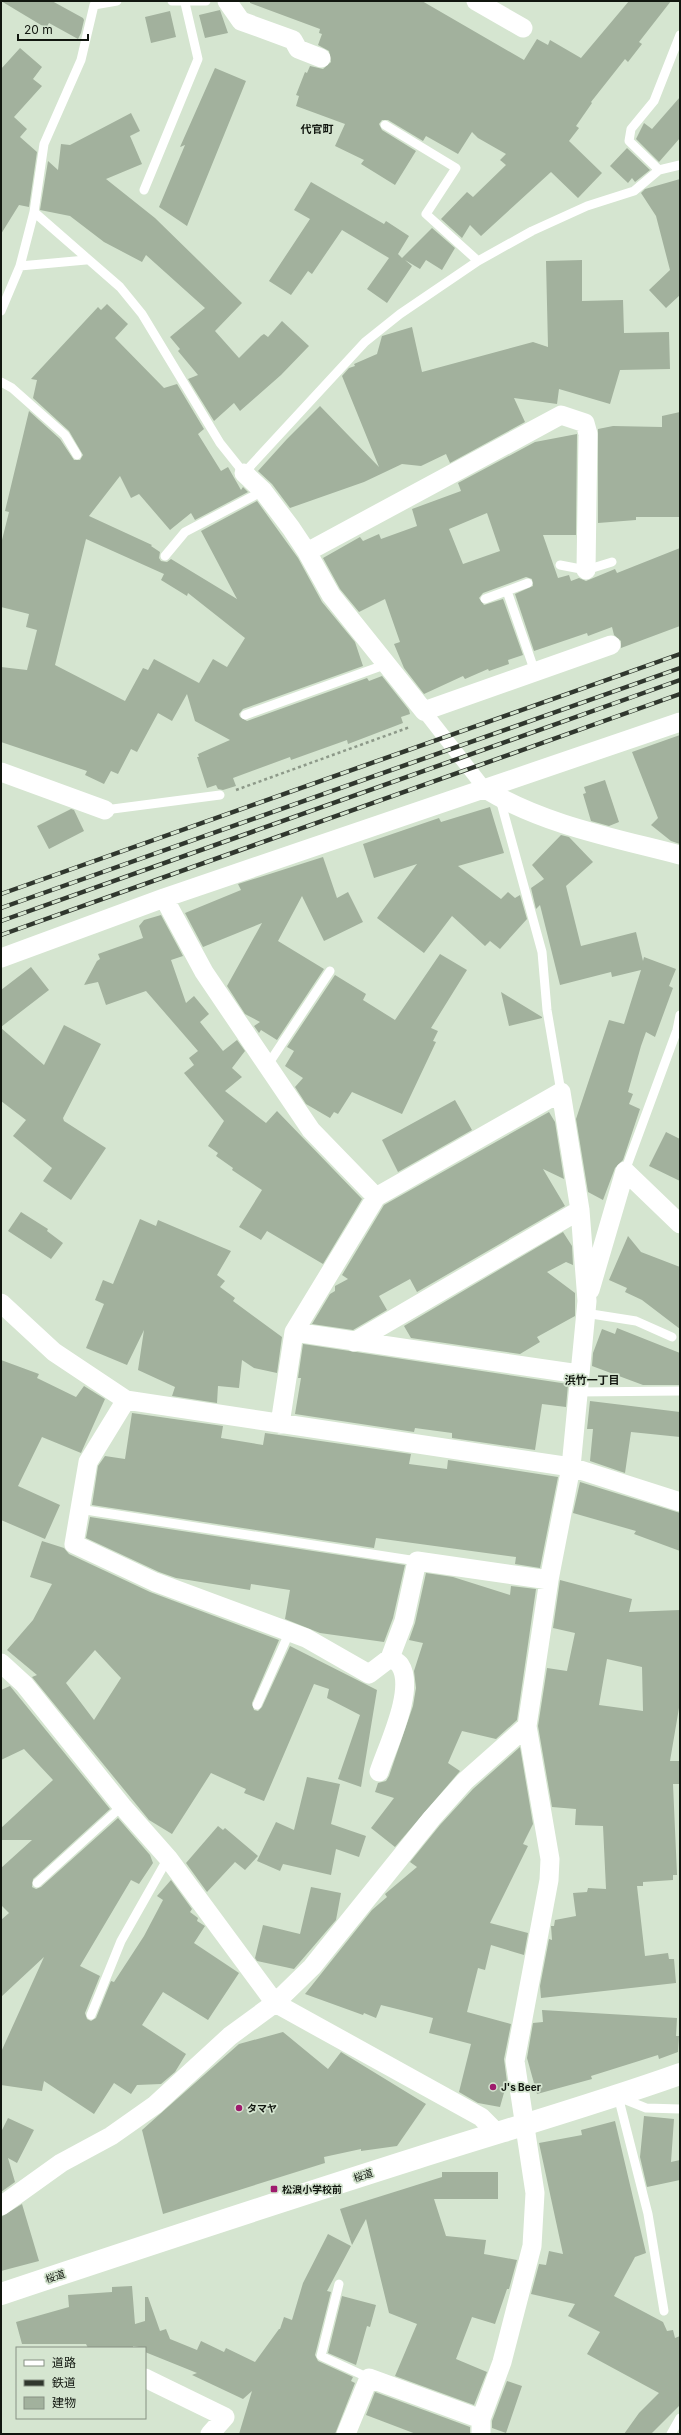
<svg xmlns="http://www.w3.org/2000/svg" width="681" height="2435" font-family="Inter,'Noto Sans JP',sans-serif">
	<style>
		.building { fill: #a2b19d; fill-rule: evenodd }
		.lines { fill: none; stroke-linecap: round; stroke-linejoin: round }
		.path { stroke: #8d9989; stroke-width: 2.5; stroke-dasharray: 3 3; stroke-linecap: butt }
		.service { stroke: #fff; stroke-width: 9 }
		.pedestrian { stroke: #fff; stroke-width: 14 }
		.minor { stroke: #fff; stroke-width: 19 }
		.tertiary { stroke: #fff; stroke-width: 22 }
		.rail-casing { stroke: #30372e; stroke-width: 4.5 }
		.rail { stroke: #d5e5d0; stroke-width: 3; stroke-dasharray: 9; stroke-linecap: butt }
		.poi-dot { fill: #9e1b6d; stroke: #d5e5d0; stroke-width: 1.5 }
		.labels { text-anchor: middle; stroke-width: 3.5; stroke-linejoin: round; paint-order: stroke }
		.poi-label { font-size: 10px; font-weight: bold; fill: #11160f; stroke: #d5e5d0; text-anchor: start }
		.street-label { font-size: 10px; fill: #11160f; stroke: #d5e5d0 }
		.neighbourhood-label { font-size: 11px; font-weight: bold; fill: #11160f; stroke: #d5e5d0 }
	</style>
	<rect width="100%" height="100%" fill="#d5e5d0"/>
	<path class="building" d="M1,1H52L83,18L84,20L81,33L78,39L49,23L46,28Z
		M250,1H422L524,60L537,39L548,45L550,40L581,58L629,1H671L639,42L642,44L628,62L625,59L591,102L592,103L576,126L579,128L569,141L602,173L578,198L551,172L481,236L470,225L462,238L441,219L467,192L473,197L506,165L500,160L506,154L478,138L472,132L458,154L426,136L423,141L388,120H382L379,124L382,130L416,151L395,185L361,164L364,160L335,146L345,124L296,106L299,96L296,95L305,72L307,73L310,66L323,69L331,62L329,51L318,45L322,34L319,33L320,29L250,3Z
		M220,10L228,33L205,38L199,15Z
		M170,11L176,37L151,43L145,17Z
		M20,48L42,67L33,79L42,86L14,117L27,129L20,137L37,152L29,207L19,205L1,234V69Z
		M215,68L246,81L187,226L159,207L185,145L180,147Z
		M680,97V138L659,162L636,139L644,123L652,129Z
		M131,113L140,131L130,136L142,164L106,179L155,218L242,303L215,331L239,358L261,336L264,334L268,337L282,321L309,346L281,375L240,411L234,403L214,421L188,379L198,375L178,351L180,349L170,337L205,308L146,255L142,262L104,242L70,216L40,210L48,161L58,170L61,144L70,145Z
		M627,148L650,170L635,182L632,178L628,183L610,166Z
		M680,179V295L666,308L649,290L670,270L656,216L641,193L645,189Z
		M311,182L384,224L386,221L409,236L398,254L402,258L432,228L455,248L442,270L426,260L420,269L405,260L412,266L387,303L367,289L389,258L342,230L312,274L308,271L291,295L269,281L310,219L294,210Z
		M582,260V301L623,300L624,333L669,332L670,369L620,370L610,404L559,389L557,404L514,398L525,422L450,463L446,454L421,466L402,464L364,482L290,508L272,484L258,471L287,439L320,406L379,467L342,376L349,368L355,366L354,364L377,354L382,336L412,327L422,372L533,342L548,347L546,261Z
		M107,304L128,324L115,338L164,388L177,384L204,429L198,434L221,471L228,467L241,490L243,487L248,492L195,520L191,513L170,530L139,494L131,498L120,476L89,516L152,545L151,546L160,552L159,558L161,561L167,562L171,559L237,599L201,531L257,501L298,558L322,602L355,642L363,666L243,709L239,714L240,717L247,721L367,678L369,681L382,676L409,710L410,714L401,717L403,723L348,744L347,740L291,760L290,757L233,778L236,786L223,790L218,789L216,785L207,788L197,757H199L198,754L230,740L195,721L187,694L172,721L158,713L137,752L131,749L118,774L111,771L104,784L85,775L87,771L1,742V667L27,670L37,630L26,627L29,614L1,607V544L9,512L5,511L29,411L60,439L74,460H80L83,455L69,431L33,398L37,380L31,379L98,307L101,310ZM86,539L164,574L161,580L187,596L188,593L245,638L227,667L213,659L199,683L154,659L148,670L143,668L125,701L55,665Z
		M680,412V517H636V520L598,523V429L613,426L662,427V416Z
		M577,434L576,535H543L558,578L569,575L571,581L579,578L586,581L615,569L617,573L680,548V626L621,648V641L614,635L612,627L588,636L587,633L534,651L515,594L533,586L532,579L526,577L483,593L479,598L484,605L503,599L523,655L508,660L509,664L489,671L488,669L465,679L463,676L424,694L404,668L394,644L400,642L385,599L359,612L340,589L323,558L360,537L363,541L379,534L381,539L417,526L412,509L461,491L458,483L535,442ZM487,513L500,551L463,564L449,529Z
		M680,735V844L671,841L651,825L658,818L632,752Z
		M605,780L619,822L609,826L591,821L583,794L586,793L584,787Z
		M490,807L504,853L458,866L501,899L508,892L515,898L520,895L527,919L500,949L490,941L485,946L452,916L424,953L377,918L417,864L374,878L363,844L439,818L441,822Z
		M71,809L74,810L84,831L49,849L37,826Z
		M561,835L569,837L593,862L566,886L581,946L636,932L643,961L644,957L676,969L669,986L673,988L655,1037L646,1032L641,1046L628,1092L633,1094L629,1104L640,1109L623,1160L615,1168L603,1200L588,1192L576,1119L609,1020L624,1024L641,970L612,977L611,972L560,985L540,905L536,909L531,888L544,879L532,865Z
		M323,857L337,898L348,892L363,922L324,941L302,896L278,941L324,969L277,1040L261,1030L259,1033L254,1026L260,1022L245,1014L227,986L262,923L203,947L185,913L241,890L238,884Z
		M161,915L183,956L171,960L186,1003L194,996L209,1014L200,1022L223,1051L237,1040L245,1051L232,1068L242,1077L225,1091L266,1123L277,1111L362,1199L323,1264L267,1231L261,1240L239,1227L262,1190L232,1170L233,1168L216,1156L218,1153L208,1146L224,1121L184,1073L194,1065L189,1058L198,1051L146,991L106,1005L98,982L84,985L97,961L100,959L98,954L143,938L139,926L144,920Z
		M440,954L467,970L431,1028L438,1031L433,1041L436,1042L402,1114L352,1092L338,1114L334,1112L330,1118L306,1104L295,1087L303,1078L285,1066L294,1051L287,1047L335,975L366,994L363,1000L395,1020Z
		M31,967L49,990L1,1027V990Z
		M501,992L542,1017V1018L509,1026Z
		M64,1025L101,1044L63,1118L64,1121L106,1148L71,1200L43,1181L52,1168L13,1136L26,1120L1,1101V1028L44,1065Z
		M455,1100L472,1130L398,1172L382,1140Z
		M549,1112L555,1122L564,1179L543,1169L565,1206L417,1292L410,1279L379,1296L387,1310L353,1330L312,1324L330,1294L335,1291V1286L348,1279L342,1275L384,1205Z
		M666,1132L680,1139V1181L649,1166Z
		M21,1212L48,1229L47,1231L63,1243L51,1259L8,1231Z
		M140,1219L156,1226L158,1220L231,1251L217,1275L225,1281L220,1287L235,1298L233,1301L282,1337L277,1373L254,1368L242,1360L239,1388L218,1386L217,1403L172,1396L175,1387L138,1370L144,1330L127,1365L86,1348L104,1304L95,1300L103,1280L113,1284Z
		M563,1232L572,1246L573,1265L566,1262L547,1272L575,1293V1316L537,1337L540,1342L520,1354L411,1338L404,1326Z
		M628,1236L641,1252L680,1267V1329L642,1300L625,1292L627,1288L609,1280Z
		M617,1328L680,1353V1385H643L592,1366L593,1353L602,1329L615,1334Z
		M303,1344L568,1384L566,1407L542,1404L535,1450L452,1438V1433L415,1428L414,1432L295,1414L301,1378H298Z
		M1,1360L39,1374L37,1378L76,1397L84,1386L105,1399L81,1453L42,1437L18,1486L60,1505L45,1539L1,1520Z
		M590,1401L680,1412V1437L631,1432L625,1473L590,1461L593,1429H587Z
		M132,1413L223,1426L221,1438L263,1445L265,1433L411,1454L409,1464L447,1469L448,1460L558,1477L540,1568L515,1564L516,1557L376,1538L374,1548L92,1505L98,1466L105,1456L125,1459Z
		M580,1482L680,1513V1551L634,1534L636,1531L573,1513Z
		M90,1517L405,1565L393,1618L384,1642L320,1633L285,1619L290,1590L251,1584L250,1590L176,1578L159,1572L86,1538Z
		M42,1541L64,1548L69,1554L150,1592L279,1640L252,1703L254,1710L258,1711L262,1707L290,1646L377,1690L361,1787L338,1779L360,1715L327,1698L329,1689L314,1684L264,1801L244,1793L246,1789L211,1773L172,1834L149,1820L32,1677L37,1675L7,1650L33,1620L52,1584L30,1577ZM95,1650L121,1678L94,1720L66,1683Z
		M426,1573L453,1577L510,1595L511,1586L536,1589L517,1720L496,1739L462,1731L448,1763L460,1771L395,1847L371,1828L394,1798L375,1792L378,1783L386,1781L389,1776L413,1706L416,1688L414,1671L423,1643L409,1640L415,1623Z
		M560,1580L632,1599L629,1612L680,1610V1702L670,1761H680V1784H673L677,1875H673V1880L643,1882V1886H637L645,1956L668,1953L669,1959H674L676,1983L541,1998L540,1986L549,1939L552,1940L551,1926H554L555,1920L576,1916L573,1893L587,1892L588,1888L606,1889L603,1826L575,1825L576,1809L552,1807L538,1726L547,1668L567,1671L575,1633L553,1628ZM607,1659L642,1667L643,1711L599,1705Z
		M10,1686L110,1809L33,1879L32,1887L36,1889L41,1887L118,1818L150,1855L153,1863L139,1884L131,1880L80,1966L100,1976L85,2013L87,2019L91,2021L96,2018L111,1981L114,1982L144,1936L163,1900L157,1896L171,1880L192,1909L190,1912L198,1918L197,1921L205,1926L194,1943L239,1973L208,2020L163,1992L142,2025L186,2054L175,2072L161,2084L137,2085L131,2094L114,2083L94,2114L44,2081L42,2091L1,2085V2052L44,1957L1,1997V1920L9,1913L1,1905V1868L32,1840H1V1828L53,1780L24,1749L1,1760V1690Z
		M520,1747L533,1824L523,1844L528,1846L490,1923L528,1933L524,1955L491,1945L485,1970L478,1968L467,2012L511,2024L504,2059L507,2082L500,2107L478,2103L459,2092L471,2044L429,2033L433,2018L381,2005L376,2018L364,2013L363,2015L305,1994L372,1910L387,1897L385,1894L417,1867L410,1862L440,1825L473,1789Z
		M307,1777L340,1784L331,1824L366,1836L359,1857L336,1849L331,1875L283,1864L280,1871L257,1861L276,1822L294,1830Z
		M218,1826L223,1830L225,1828L258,1856L245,1870L235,1862L207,1892L186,1863Z
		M311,1887L341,1893L336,1920L294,1969L257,1961L255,1958L263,1925L300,1934Z
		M542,2010L677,2018L676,2036H679L678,2052L659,2059L658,2055L591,2076L592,2079L537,2094L527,2058L533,2023L543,2022Z
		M283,2032L328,2069L341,2052L426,2104L397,2146L361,2151V2149L324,2157L325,2163L163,2214L142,2130L239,2044Z
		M644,2116L674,2119L671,2162L680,2160V2180L647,2187L640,2157Z
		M8,2118L34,2130L17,2163L8,2158L15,2182L1,2192V2132Z
		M615,2121L646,2253L635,2257L614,2296L663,2322L667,2331L673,2330L675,2338L680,2336V2405L651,2434H624L639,2413L659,2393L587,2354L600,2332L568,2316L575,2304L531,2294L539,2264L546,2265L549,2251L563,2254L539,2143L582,2135L581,2130Z
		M442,2172H498V2199H434L446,2236L486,2240L484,2254L517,2260L509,2289H507L495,2324L472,2317L456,2359L487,2372L474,2405L395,2376L417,2324L389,2313L366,2219L352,2245L340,2209L442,2177Z
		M22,2204L39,2261L1,2271V2217Z
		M328,2234L351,2246L327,2291L331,2292L315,2355L318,2361L353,2377L351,2381L355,2383L335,2434H239L252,2391L243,2399L192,2375L197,2373L145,2352V2348L133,2346V2348H88L86,2344H22L16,2322L69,2307L68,2295L112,2292V2287L132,2286L135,2324L145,2321V2297H148L160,2331L166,2329L170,2339L197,2350L201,2341L224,2352L226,2348L255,2362L279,2329H280L284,2317L292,2320L303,2283Z
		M342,2296L376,2305L370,2327L367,2326L356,2365L328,2353Z
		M507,2381L522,2386L506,2433L492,2428V2421Z
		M375,2392L470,2427V2434H416L366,2415Z"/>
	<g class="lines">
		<path class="path" d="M236,790L410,727"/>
		<path class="service" d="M172,1H206
			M385,125L456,168L426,214L478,261
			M659,170L629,141L631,129L654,101L680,35
			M144,190L198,59L185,3
			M34,212L120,287L142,314L220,443L244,473L365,342L400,314L478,261L532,231L587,206L634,191L659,170L680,165
			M20,266L86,260
			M1,311L20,266L34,212L44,144L81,60L94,5L117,1
			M1,382L12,388L65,435L77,455
			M165,556L185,532L263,491
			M560,565L586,570L612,562
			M507,591L535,672
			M485,599L528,583
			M245,715L387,664
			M500,799L542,952L547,1010L561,1092
			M105,810L220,795
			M267,1066L330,971
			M625,1171L677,1030L680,1015
			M585,1313L636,1321L672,1337
			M577,1392L680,1391
			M79,1509L417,1561
			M257,1705L290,1631
			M37,1883L122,1806
			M91,2015L121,1941L168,1858
			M618,2096L648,2214L664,2311
			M621,2098L646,2108L680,2109
			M339,2284L321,2356L369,2378
			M671,2434L680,2418"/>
		<path class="pedestrian" d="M424,711L485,789"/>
		<path class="minor" d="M227,1L241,21L293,40L298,49L321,58
			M476,1L523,28
			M244,473L263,491L291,528L307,552L331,595L424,711L611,645
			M307,552L561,415L585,423L588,434L586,570
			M1,772L105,810
			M485,789C544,825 615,838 680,855
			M164,898L204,972L311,1130L376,1197
			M1,958L164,898L680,722
			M590,1290L625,1171L680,1224
			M1,1303L54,1352L126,1400L571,1467L680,1502
			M294,1332L579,1374
			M354,1342L580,1210
			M126,1400L88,1462L74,1544L155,1582L306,1638L369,1674L390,1658C393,1660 398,1662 400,1665C416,1689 387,1747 379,1772
			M280,1424L294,1332L376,1197L561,1092L580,1210L587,1301L571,1467L549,1580L527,1726L550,1859L549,1880L515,2061L535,2193L532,2246L502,2362L481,2419V2434
			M390,1658L404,1621L417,1561L549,1580
			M1,1663L24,1684L122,1806L168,1858L275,2003L481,2117L497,2133
			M1,2206L61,2163L111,2136L155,2105L230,2036L275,2003L312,1967L432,1818L465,1781L527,1726
			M145,2378L225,2417L210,2434
			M346,2434L369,2378L481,2419"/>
		<path class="tertiary" d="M1,2294C139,2248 278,2202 417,2158C505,2130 593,2105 680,2074"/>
		<defs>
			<path id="rail" d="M1,894L680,654
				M1,908L680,668
				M1,921L680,680
				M1,935L680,694"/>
		</defs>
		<use href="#rail" class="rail-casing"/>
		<use href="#rail" class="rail"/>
	</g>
	<g class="poi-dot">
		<circle cx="493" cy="2087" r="4"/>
		<circle cx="239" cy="2108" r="4"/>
		<rect x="270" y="2185" width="8" height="8" rx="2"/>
	</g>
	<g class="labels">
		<g class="poi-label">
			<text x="501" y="2091">J's Beer</text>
			<text x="247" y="2112">タマヤ</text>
			<text x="282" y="2193">松浪小学校前</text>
		</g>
		<g class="street-label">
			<text transform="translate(363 2175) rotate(-18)" y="4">桜道</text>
			<text transform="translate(55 2276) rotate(-18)" y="4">桜道</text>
		</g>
		<g class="neighbourhood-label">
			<text x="317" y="133">代官町</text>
			<text x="592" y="1384">浜竹一丁目</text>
		</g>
	</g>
	<rect width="681" height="2435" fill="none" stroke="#11160f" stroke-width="4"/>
	<rect x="16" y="2347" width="130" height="72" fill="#d5e5d0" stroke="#879283"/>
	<rect x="24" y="2360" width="20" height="6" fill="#ffffff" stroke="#879283"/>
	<text x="52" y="2367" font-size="12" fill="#11160f">道路</text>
	<rect x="24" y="2380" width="20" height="6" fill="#30372e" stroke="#879283"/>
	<text x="52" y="2387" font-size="12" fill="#11160f">鉄道</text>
	<rect x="24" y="2397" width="20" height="12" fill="#a2b19d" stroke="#879283"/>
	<text x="52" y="2407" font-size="12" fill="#11160f">建物</text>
	<path d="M18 34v6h70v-6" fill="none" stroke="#11160f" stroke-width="2"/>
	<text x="24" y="34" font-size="12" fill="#11160f" stroke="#d5e5d0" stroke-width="3" paint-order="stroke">20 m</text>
</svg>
